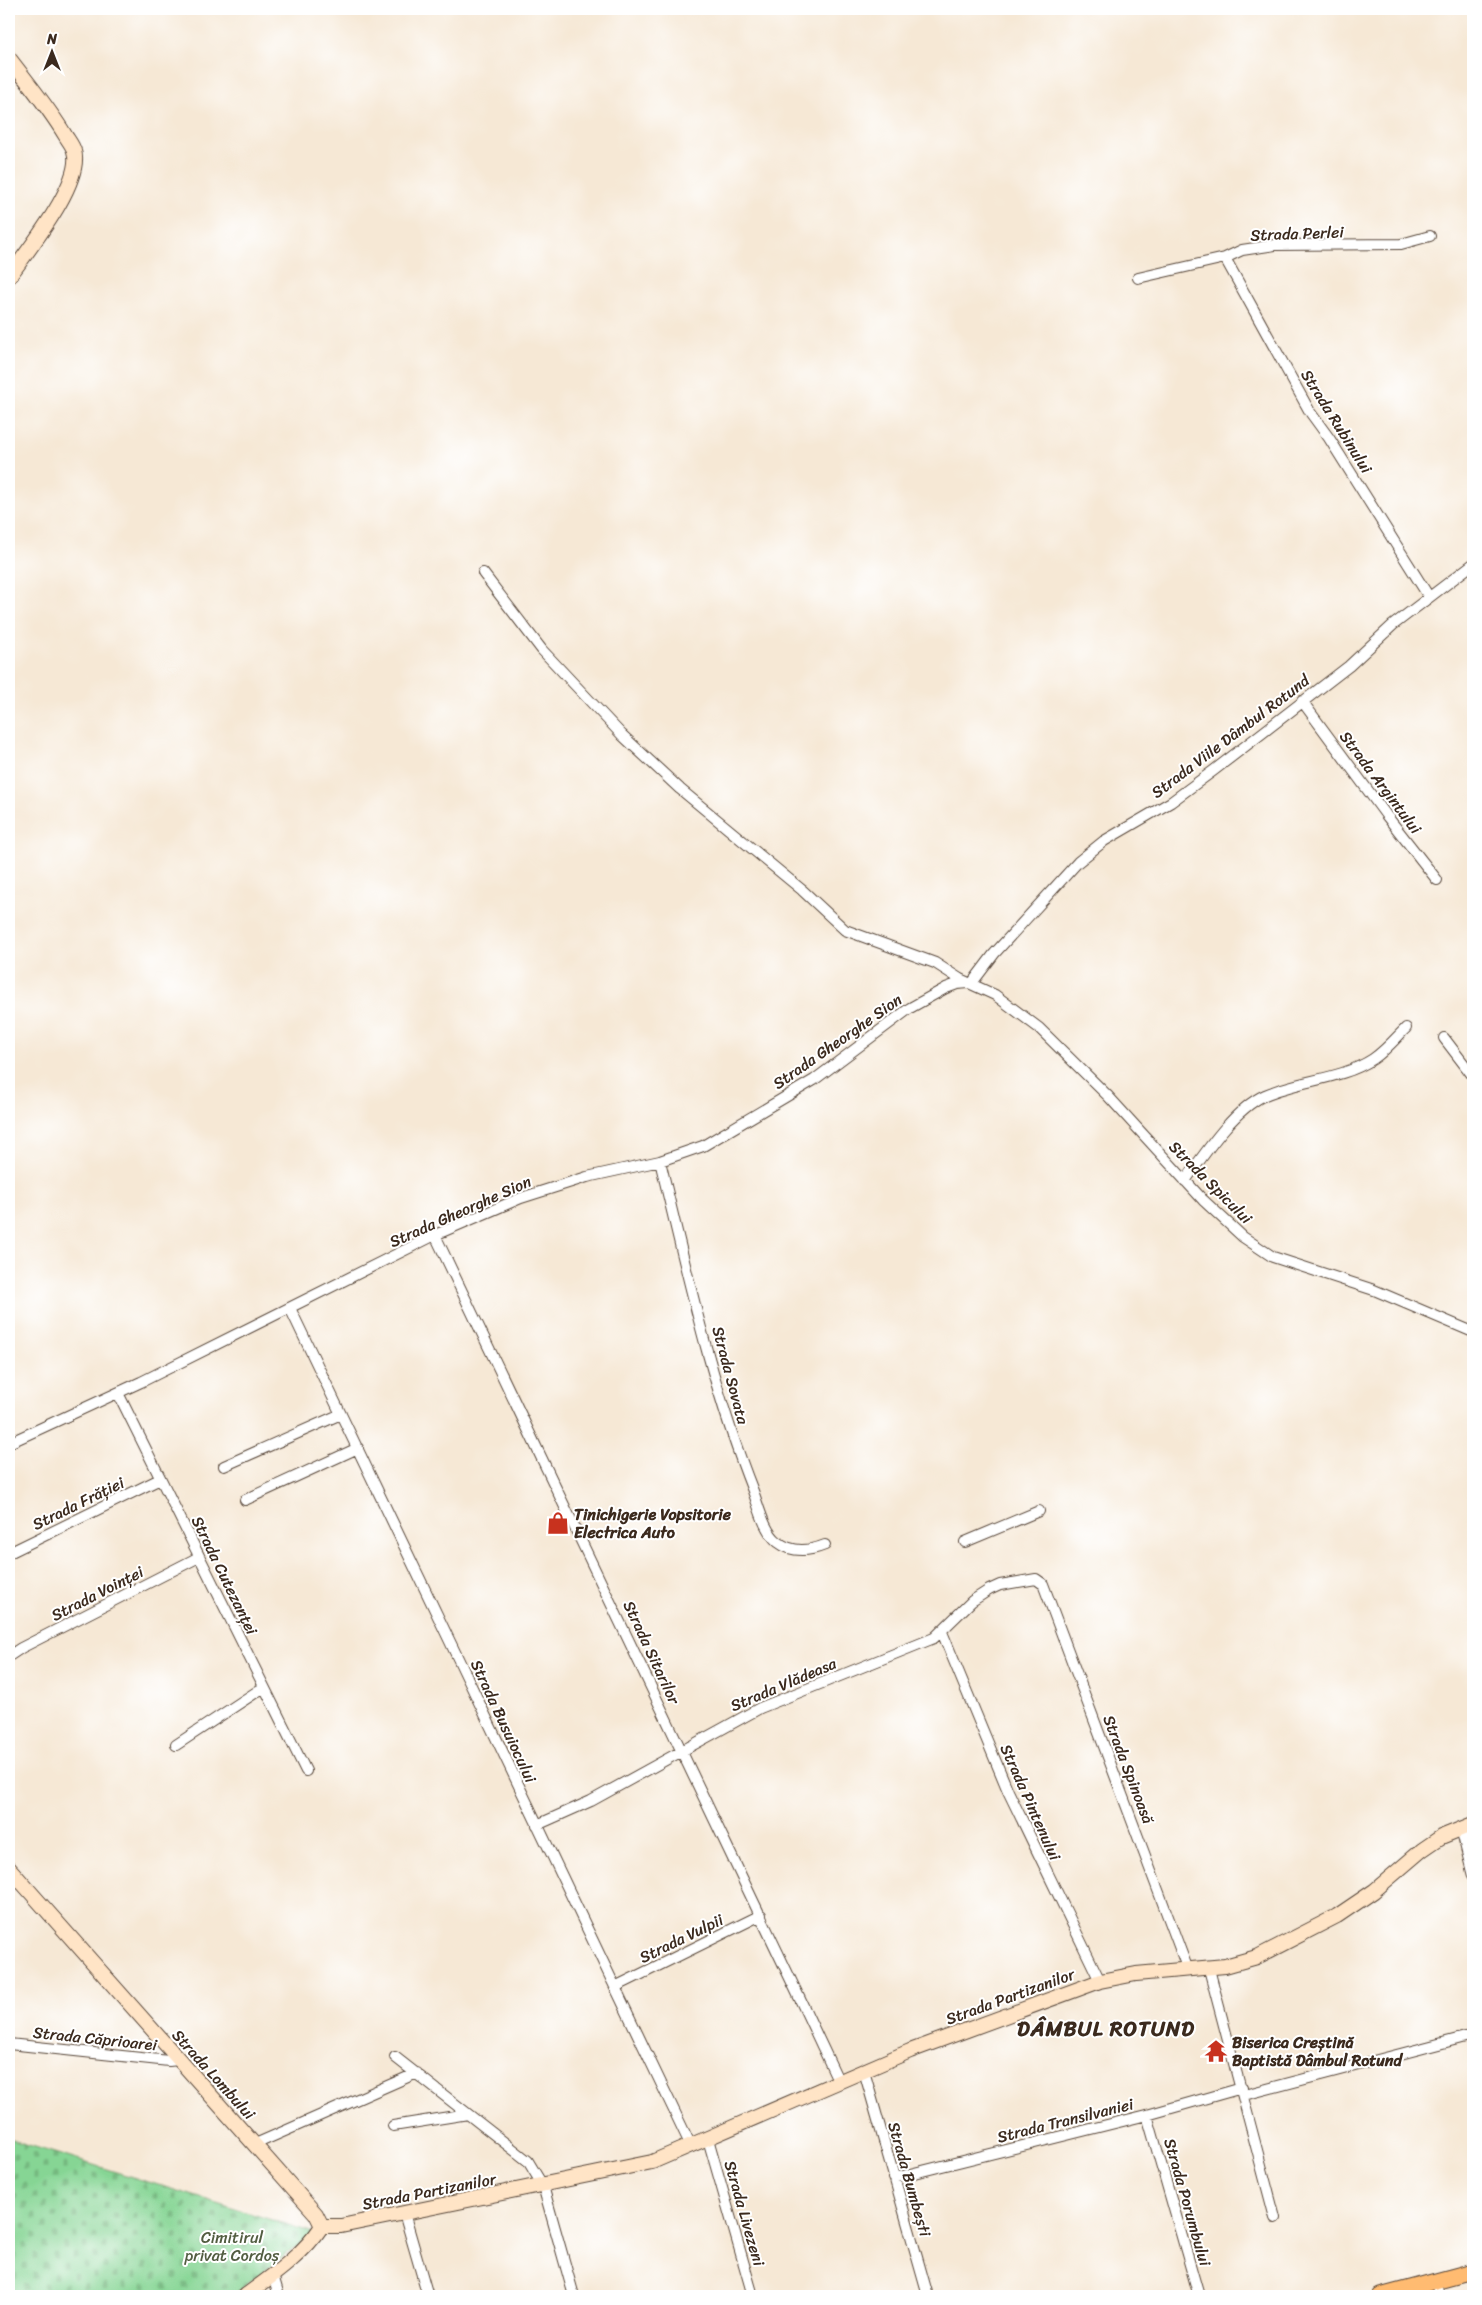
<svg xmlns="http://www.w3.org/2000/svg" width="1482" height="2305" font-family="Sriracha,sans-serif">
	<style>
		.cemetery { fill: url(#cemetery-stones); stroke: #608059 }
		.lines { fill: none; stroke-linecap: round; stroke-linejoin: round }
		.street-casing { stroke: #574639; stroke-width: 12 }
		.secondary-casing { stroke: #574639; stroke-width: 16 }
		.primary-casing { stroke: #574639; stroke-width: 17 }
		.street { stroke: #fff; stroke-width: 10 }
		.secondary { stroke: #ffe4c6; stroke-width: 14 }
		.primary { stroke: #ffbb71; stroke-width: 15 }
		.labels { text-anchor: middle; stroke-width: 4; stroke-linejoin: round; paint-order: stroke }
		.street-label { font-size: 16px; fill: #3b2a1e; stroke: #fff }
		.poi-label { font-size: 16px; font-weight: bold; fill: #3b2a1e; stroke: #fff; text-anchor: start }
		.park-label { font-size: 16px; fill: #525d41; stroke: #fff }
		.district-label { font-size: 21px; font-weight: bold; letter-spacing: 1px; fill: #3b2a1e; stroke: #fff }
	</style>
	<defs>
		<pattern id="cemetery-stones" width="16" height="16" patternUnits="userSpaceOnUse" patternTransform="scale(1.25)"><rect width="16" height="16" fill="#86d594"/><path d="M2 7V4a2 2 0 0 1 4 0v3zM10 15v-3a2 2 0 0 1 4 0v3z" fill="#75b77f"/></pattern>
	</defs>
	<rect width="100%" height="100%" fill="#fff"/>
	<filter id="ink" filterUnits="userSpaceOnUse"><feTurbulence type="fractalNoise" baseFrequency=".02" numOctaves="2"/><feDisplacementMap in="SourceGraphic" scale="10" xChannelSelector="R" yChannelSelector="G"/><feConvolveMatrix kernelMatrix="1 2 1 2 8 2 1 2 1" color-interpolation-filters="sRGB"/></filter>
	<filter id="wash" filterUnits="userSpaceOnUse"><feTurbulence type="fractalNoise" baseFrequency=".0096" numOctaves="4" result="noise"/><feDisplacementMap in="SourceGraphic" scale="20" xChannelSelector="R" yChannelSelector="G"/><feGaussianBlur stdDeviation="1.12" result="paint"/><feColorMatrix in="noise" values="0 0 0 0 0 0 0 0 0 0 0 0 0 0 0 0 0 1.4 0 .05"/><feComposite in="paint" operator="in"/></filter>
	<g filter="url(#wash)">
		<rect width="100%" height="100%" fill="#f6e8d5"/>
		<path class="cemetery" d="M9,2139L314,2233L232,2296H9Z"/>
	</g>
	<g filter="url(#ink)">
		<g class="lines">
			<defs>
				<path id="street" d="M1225,258L1310,412L1329,438L1429,597
					M1138,278L1225,258L1242,250L1275,245L1401,244L1430,236
					M483,573L542,650L622,735L680,789L802,890L845,930L935,963L960,979L995,995L1039,1028L1108,1096L1203,1200L1243,1237L1273,1257L1374,1290L1473,1332
					M1302,701L1386,815L1437,880
					M972,983L994,954L1078,862L1104,841L1171,802L1213,771L1349,666L1393,625L1473,564
					M1444,1038L1473,1076
					M660,1161C687,1272 711,1385 753,1491C759,1507 764,1531 778,1542C792,1553 810,1551 825,1545
					M1185,1181C1205,1153 1234,1109 1265,1095C1299,1080 1341,1080 1373,1059C1385,1051 1396,1038 1406,1028
					M435,1235C571,1517 706,1799 839,2082
					M290,1308C424,1587 558,1867 691,2146
					M118,1393L306,1771
					M9,1443L141,1382L435,1235L521,1198L587,1177L660,1161L703,1146L814,1080L910,1008L946,988L957,984L969,983
					M1473,1450V1451
					M224,1466L341,1414
					M245,1500L358,1448
					M965,1542L1039,1511
					M9,1553L160,1479
					M942,1632L1008,1791L1100,1981
					M9,1656L21,1648L199,1557
					M176,1745L264,1687
					M537,1825L591,1801L760,1708L934,1638L972,1601L989,1590L1000,1585L1036,1579L1043,1584L1188,1970
					M1461,1828L1473,1876
					M1209,1969L1275,2218
					M615,1987L761,1915
					M9,2044L169,2061L178,2060
					M395,2057L528,2161L543,2186L574,2296
					M864,2071L928,2296
					M1244,2095L1473,2035
					M1147,2115L1199,2296
					M393,2126L468,2114
					M708,2139L753,2296
					M253,2145L417,2073
					M894,2178L1147,2115L1242,2088
					M404,2213L428,2296
					M273,2275L279,2296
					M1437,2281L1440,2296"/>
				<path id="secondary" d="M9,58C28,83 49,108 65,135C68,140 73,146 74,151C84,182 27,251 9,277
					M9,1868L316,2214L322,2226
					M322,2226H341L652,2162L910,2051L1100,1981L1136,1974L1225,1966L1257,1957L1337,1916L1374,1891L1422,1850L1441,1837L1473,1824
					M245,2296C272,2276 303,2255 322,2226"/>
				<path id="primary" d="M1380,2296L1473,2271"/>
			</defs>
			<use href="#street" class="street-casing"/>
			<use href="#secondary" class="secondary-casing"/>
			<use href="#primary" class="primary-casing"/>
			<use href="#street" class="street"/>
			<use href="#secondary" class="secondary"/>
			<use href="#primary" class="primary"/>
		</g>
	</g>
	<defs>
		<symbol id="shop-bare" viewBox="-9 -9 18 18"><path d="M-5-2.5h2.3a2.7 3.5 0 0 1 5.4 0H5L5.5 6h-11ZM-1.5-2.5h3a1.5 2.3 0 0 0-3 0Z" fill="#c8321e" stroke="#fff" stroke-width="2.5" paint-order="stroke"/></symbol>
		<symbol id="temple-bare" viewBox="-9 -9 18 18"><path d="M0-6L5-2H3V0L6.5 2.5H4V6H1.5V3h-3V6H-4V2.5H-6.5L-3 0V-2H-5Z" fill="#c8321e" stroke="#fff" stroke-width="2.5" paint-order="stroke"/></symbol>
	</defs>
	<g fill-rule="evenodd">
		<use href="#shop-bare" x="542" y="1507" width="32" height="32"/>
		<use href="#temple-bare" x="1200" y="2035" width="32" height="32"/>
	</g>
	<g class="labels">
		<g class="street-label">
			<text transform="translate(1297 233) rotate(-2)" y="6">Strada Perlei</text>
			<text transform="translate(1337 421) rotate(58)" y="6">Strada Rubinului</text>
			<text transform="translate(1230 736) rotate(-37)" y="6">Strada Viile Dâmbul Rotund</text>
			<text transform="translate(1381 782) rotate(53)" y="6">Strada Argintului</text>
			<text transform="translate(837 1041) rotate(-35)" y="6">Strada Gheorghe Sion</text>
			<text transform="translate(1211 1182) rotate(45)" y="6">Strada Spicului</text>
			<text transform="translate(460 1211) rotate(-24)" y="6">Strada Gheorghe Sion</text>
			<text transform="translate(731 1375) rotate(75)" y="6">Strada Sovata</text>
			<text transform="translate(78 1503) rotate(-26)" y="6">Strada Frăției</text>
			<text transform="translate(225 1575) rotate(64)" y="6">Strada Cutezanței</text>
			<text transform="translate(97 1593) rotate(-27)" y="6">Strada Voinței</text>
			<text transform="translate(652 1652) rotate(65)" y="6">Strada Sitarilor</text>
			<text transform="translate(783 1684) rotate(-23)" y="6">Strada Vlădeasa</text>
			<text transform="translate(504 1721) rotate(65)" y="6">Strada Busuiocului</text>
			<text transform="translate(1129 1769) rotate(69)" y="6">Strada Spinoasă</text>
			<text transform="translate(1031 1802) rotate(66)" y="6">Strada Pintenului</text>
			<text transform="translate(681 1938) rotate(-26)" y="6">Strada Vulpii</text>
			<text transform="translate(1010 1996) rotate(-20)" y="6">Strada Partizanilor</text>
			<text transform="translate(95 2038) rotate(6)" y="6">Strada Căprioarei</text>
			<text transform="translate(214 2074) rotate(48)" y="6">Strada Lombului</text>
			<text transform="translate(1065 2120) rotate(-14)" y="6">Strada Transilvaniei</text>
			<text transform="translate(910 2179) rotate(74)" y="6">Strada Bumbești</text>
			<text transform="translate(429 2191) rotate(-11)" y="6">Strada Partizanilor</text>
			<text transform="translate(1188 2202) rotate(74)" y="6">Strada Porumbului</text>
			<text transform="translate(745 2213) rotate(74)" y="6">Strada Livezeni</text>
		</g>
		<g class="poi-label">
			<text x="574" y="1520">Tinichigerie Vopsitorie<tspan x="574" dy="18">Electrica Auto</tspan></text>
			<text x="1232" y="2048">Biserica Creștină<tspan x="1232" dy="18">Baptistă Dâmbul Rotund</tspan></text>
		</g>
		<g class="park-label">
			<text x="232" y="2243">Cimitirul<tspan x="232" dy="18">privat Cordoș</tspan></text>
		</g>
		<g class="district-label">
			<text x="1106" y="2036">DÂMBUL ROTUND</text>
		</g>
	</g>
	<rect width="1482" height="2305" fill="none" stroke="#fff" stroke-width="30"/>
	<g transform="translate(52 52)" stroke="#ffffff" stroke-width="4" paint-order="stroke">
	<path d="M0-4L9 19L0 12L-9 19Z" fill="#3b2a1e"/>
	<text y="-8" font-size="14" font-weight="bold" text-anchor="middle" fill="#3b2a1e">N</text>
	</g>
</svg>
